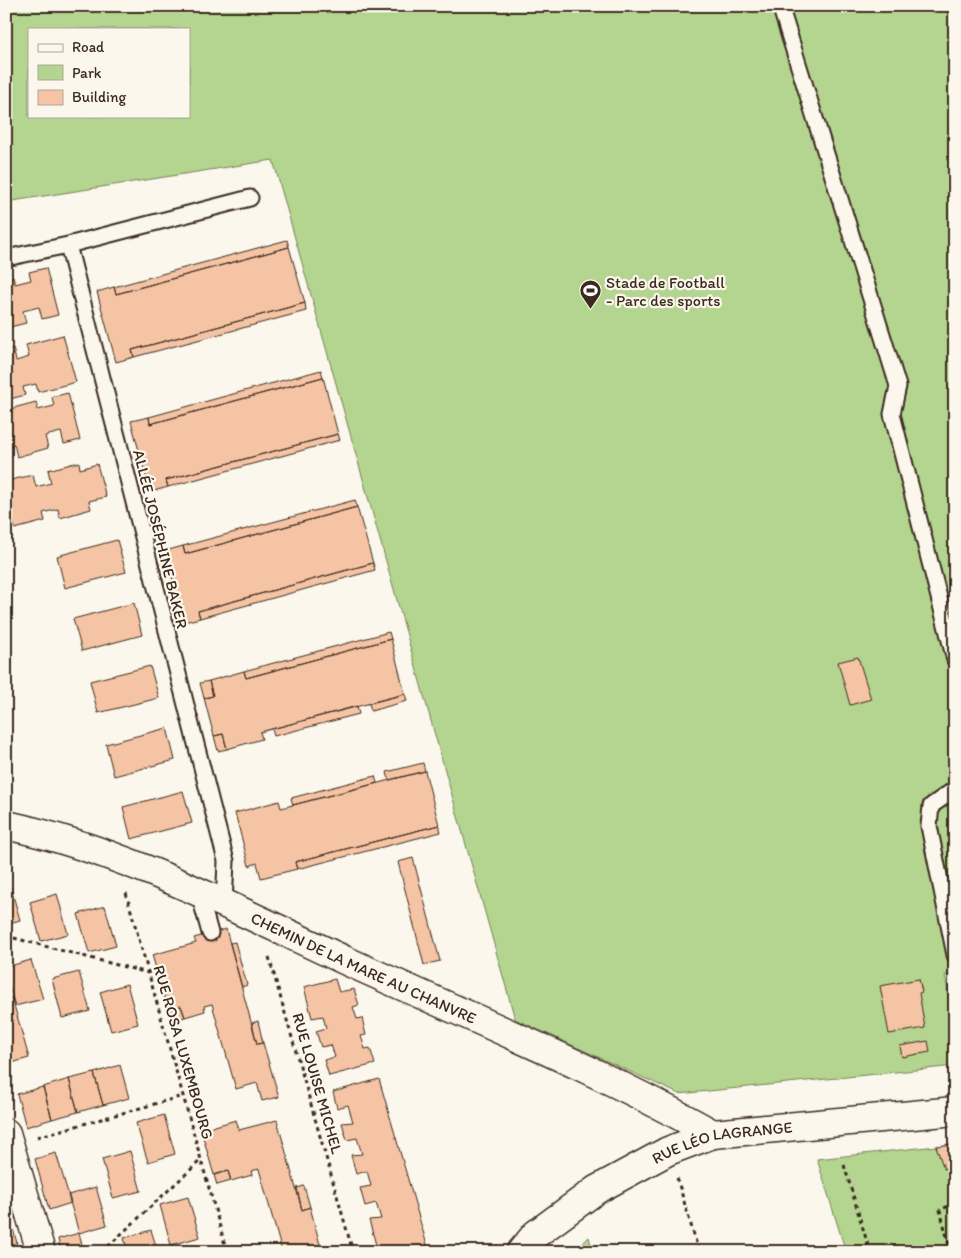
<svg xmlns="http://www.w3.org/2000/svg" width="961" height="1258" font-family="Itim,sans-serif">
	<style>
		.green { fill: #b3d590; stroke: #778057; fill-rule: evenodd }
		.building { fill: #f5c4a4; stroke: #3b2a1e }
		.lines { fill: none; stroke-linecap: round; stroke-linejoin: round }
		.service-casing { stroke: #3b2a1e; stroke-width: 19 }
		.minor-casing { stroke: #3b2a1e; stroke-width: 31 }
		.path { stroke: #3b2a1e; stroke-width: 3; stroke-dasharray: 4 4; stroke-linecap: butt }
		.service { stroke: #fbf7ec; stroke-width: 15 }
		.minor { stroke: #fbf7ec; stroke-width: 28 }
		.labels { text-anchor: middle; stroke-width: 4.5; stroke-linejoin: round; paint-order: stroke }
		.poi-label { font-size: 16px; fill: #3b2a1e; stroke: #fbf7ec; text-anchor: start }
		.street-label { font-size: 16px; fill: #3b2a1e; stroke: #fbf7ec }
	</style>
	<rect width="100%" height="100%" fill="#fbf7ec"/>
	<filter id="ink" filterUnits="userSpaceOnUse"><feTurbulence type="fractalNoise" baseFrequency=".02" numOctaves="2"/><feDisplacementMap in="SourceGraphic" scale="10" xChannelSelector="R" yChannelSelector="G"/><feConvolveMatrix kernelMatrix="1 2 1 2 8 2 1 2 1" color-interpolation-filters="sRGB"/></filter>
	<g filter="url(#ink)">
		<path class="green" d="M6,6H955V976L945,975L955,1028V1066L679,1094L515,1019L273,160L6,202ZM29,29H189V116H29Z
			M955,1144V1252H846L817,1159Z
			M589,1237L593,1252H573Z"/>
		<path class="building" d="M287,240L289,247L116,294L114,287Z
			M289,247L305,303L132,350L134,357L116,362L97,292L114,287L116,294Z
			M46,268L58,315L42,319L39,307L23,311L26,323L6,328V278L13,276L15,284L31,280L29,272Z
			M305,303L306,311L134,357L132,350Z
			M63,335L76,382L38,392L36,384L23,387L25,395L6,400V350L13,348L16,361L29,357L26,345Z
			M321,370L323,377L150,424L149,417Z
			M323,377L338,434L166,480L168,487L150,492L131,421L149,417L150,424Z
			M68,393L80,440L64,444L61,432L45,436L48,448L17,457L14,444L6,446V410L36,402L38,410L54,406L52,397Z
			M338,434L340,440L168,487L166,480Z
			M79,462L80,469L97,464L106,497L89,501L91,509L60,518L58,509L43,513L45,521L15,529L13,521L6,523V481L33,475L36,487L51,483L48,470Z
			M355,500L357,507L185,554L183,546Z
			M357,507L373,563L198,611L200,618L184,622L165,551L183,546L185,554Z
			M117,540L126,572L65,588L57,556Z
			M373,563L375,570L200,618L198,611Z
			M134,603L142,635L82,651L73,619Z
			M389,632L391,639L246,678L244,671Z
			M391,639L405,694L260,732L262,739L227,749L223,734L214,736L204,698L213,696L209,681L244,671L246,678Z
			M858,657L871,699L850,705L838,662Z
			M150,666L159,698L98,713L90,681Z
			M209,681L213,696L204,698L200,683Z
			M405,694L407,701L371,711L369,703Z
			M357,706L359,714L274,736L272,729Z
			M167,728L175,760L114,776L106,744Z
			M223,734L227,749L218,751L214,736Z
			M423,763L425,771L389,780L387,772Z
			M425,771L439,825L295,862L297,869L261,878L257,863L249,866L235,813L279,801L281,808Z
			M375,776L377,783L293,805L291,798Z
			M183,791L192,823L131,839L123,807Z
			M439,825L441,832L297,869L295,862Z
			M413,858L440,961L424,965L398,862Z
			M9,881L20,920L6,924V882Z
			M57,894L68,934L41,941L30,902Z
			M105,906L116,946L89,953L78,914Z
			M226,929L257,1044L263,1043L279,1097L262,1101L257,1083L236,1089L212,1004L204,1006L205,1011L185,1017L181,1006L168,1009L152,955L196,943L194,938Z
			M235,942L247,985L242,987L230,943Z
			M31,960L43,999L15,1006L6,976V967Z
			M79,972L90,1011L62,1018L52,979Z
			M335,979L339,992L354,989L359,1005L353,1007L357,1019L362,1018L366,1035L361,1036L365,1049L370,1048L375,1064L329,1076L324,1060L335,1057L331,1045L321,1047L316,1031L326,1028L323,1016L312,1018L304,987Z
			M919,979L922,992L919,993L925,1028L889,1034L880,986Z
			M127,984L138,1024L111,1031L100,992Z
			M12,998L29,1058L8,1064L6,1057V999Z
			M181,1006L185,1017L171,1021L168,1009Z
			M258,1021L263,1043L257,1044L252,1023Z
			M928,1041L930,1052L902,1057L900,1046Z
			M120,1065L129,1098L103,1105L94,1073Z
			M94,1073L103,1105L78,1112L69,1079Z
			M69,1079L78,1112L52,1119L43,1087Z
			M379,1079L429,1252H378L369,1220L381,1219L376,1203L365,1206L360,1188L371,1186L367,1171L356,1174L351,1155L362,1154L357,1138L347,1140L342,1123L353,1122L348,1105L337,1108L333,1092Z
			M43,1087L52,1119L26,1127L17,1094Z
			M164,1115L175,1154L148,1162L136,1123Z
			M236,1120L239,1130L277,1120L302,1210L310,1207L322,1252H304L303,1248L282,1252L259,1169L251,1171L252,1175L231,1181L228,1171L214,1175L201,1130Z
			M955,1144V1166L944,1169L936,1146Z
			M130,1151L141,1191L113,1198L102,1159Z
			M56,1153L71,1203L49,1210L35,1159Z
			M228,1171L231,1181L217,1185L214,1175Z
			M304,1186L310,1207L302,1210L297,1188Z
			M96,1187L107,1225L79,1233L68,1195Z
			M188,1197L200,1237L171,1245L160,1205Z
			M9,1215L17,1243L7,1246L9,1252H6V1216Z
			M151,1230L158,1252H128L124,1238Z
			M79,1233L84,1252H61L58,1239Z"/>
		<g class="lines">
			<defs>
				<path id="service" d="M785,6L783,15L898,386L892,414L955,660
					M68,245L250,198
					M6,258L68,245L226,861L224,904
					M955,789L931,806L929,826L955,955
					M199,893L210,933"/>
				<g id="minor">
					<path id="s1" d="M6,825C127,851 240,912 351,963C472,1018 597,1069 713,1134"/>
					<path d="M6,1133L41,1252"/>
					<path id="s2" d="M521,1252L536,1234L596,1190L668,1151L713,1134L955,1111"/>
				</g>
			</defs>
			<use href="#service" class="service-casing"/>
			<use href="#minor" class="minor-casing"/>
			<path class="path" d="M126,893L227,1252
				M6,936L148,973
				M269,957L353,1252
				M37,1137L183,1096
				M844,1165L870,1252
				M677,1178L699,1252
				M102,1252L201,1160
				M951,1252L940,1210L955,1203"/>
			<use href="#service" class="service"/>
			<use href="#minor" class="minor"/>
		</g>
	</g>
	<defs>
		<symbol id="stadium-pin" viewBox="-11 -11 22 30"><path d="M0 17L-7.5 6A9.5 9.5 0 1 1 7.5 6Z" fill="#3b2a1e" stroke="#fbf7ec"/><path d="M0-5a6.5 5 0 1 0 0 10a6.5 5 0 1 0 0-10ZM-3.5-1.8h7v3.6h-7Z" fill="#fff"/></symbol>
	</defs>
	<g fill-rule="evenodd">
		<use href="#stadium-pin" x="578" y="278" width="25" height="34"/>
	</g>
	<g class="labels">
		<g class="poi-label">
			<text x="606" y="288">Stade de Football<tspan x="606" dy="18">- Parc des sports</tspan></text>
		</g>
		<g class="street-label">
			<text transform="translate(161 539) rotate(76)" y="6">ALLÉE JOSÉPHINE BAKER</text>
			<text dy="6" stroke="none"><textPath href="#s1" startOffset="386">CHEMIN DE LA MARE AU CHANVRE</textPath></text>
			<text transform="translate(184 1052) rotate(74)" y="6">RUE ROSA LUXEMBOURG</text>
			<text transform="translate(318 1083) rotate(74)" y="6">RUE LOUISE MICHEL</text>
			<text dy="6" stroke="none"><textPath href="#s2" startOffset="235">RUE LÉO LAGRANGE</textPath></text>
		</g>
	</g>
	<rect width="961" height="1258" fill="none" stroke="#fbf7ec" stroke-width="25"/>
	<rect x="12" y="12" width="936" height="1233" fill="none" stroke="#3b2a1e" stroke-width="2" filter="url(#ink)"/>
	<rect x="28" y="28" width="162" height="90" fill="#fbf7ec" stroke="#aea59a"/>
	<rect x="38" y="44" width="25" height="8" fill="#fbf7ec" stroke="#aea59a"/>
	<text x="72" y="52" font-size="15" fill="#3b2a1e">Road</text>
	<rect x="38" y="65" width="25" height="15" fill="#b3d590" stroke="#aea59a"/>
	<text x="72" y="78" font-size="15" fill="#3b2a1e">Park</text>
	<rect x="38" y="90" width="25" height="15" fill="#f5c4a4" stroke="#aea59a"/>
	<text x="72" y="102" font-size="15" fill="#3b2a1e">Building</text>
</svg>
